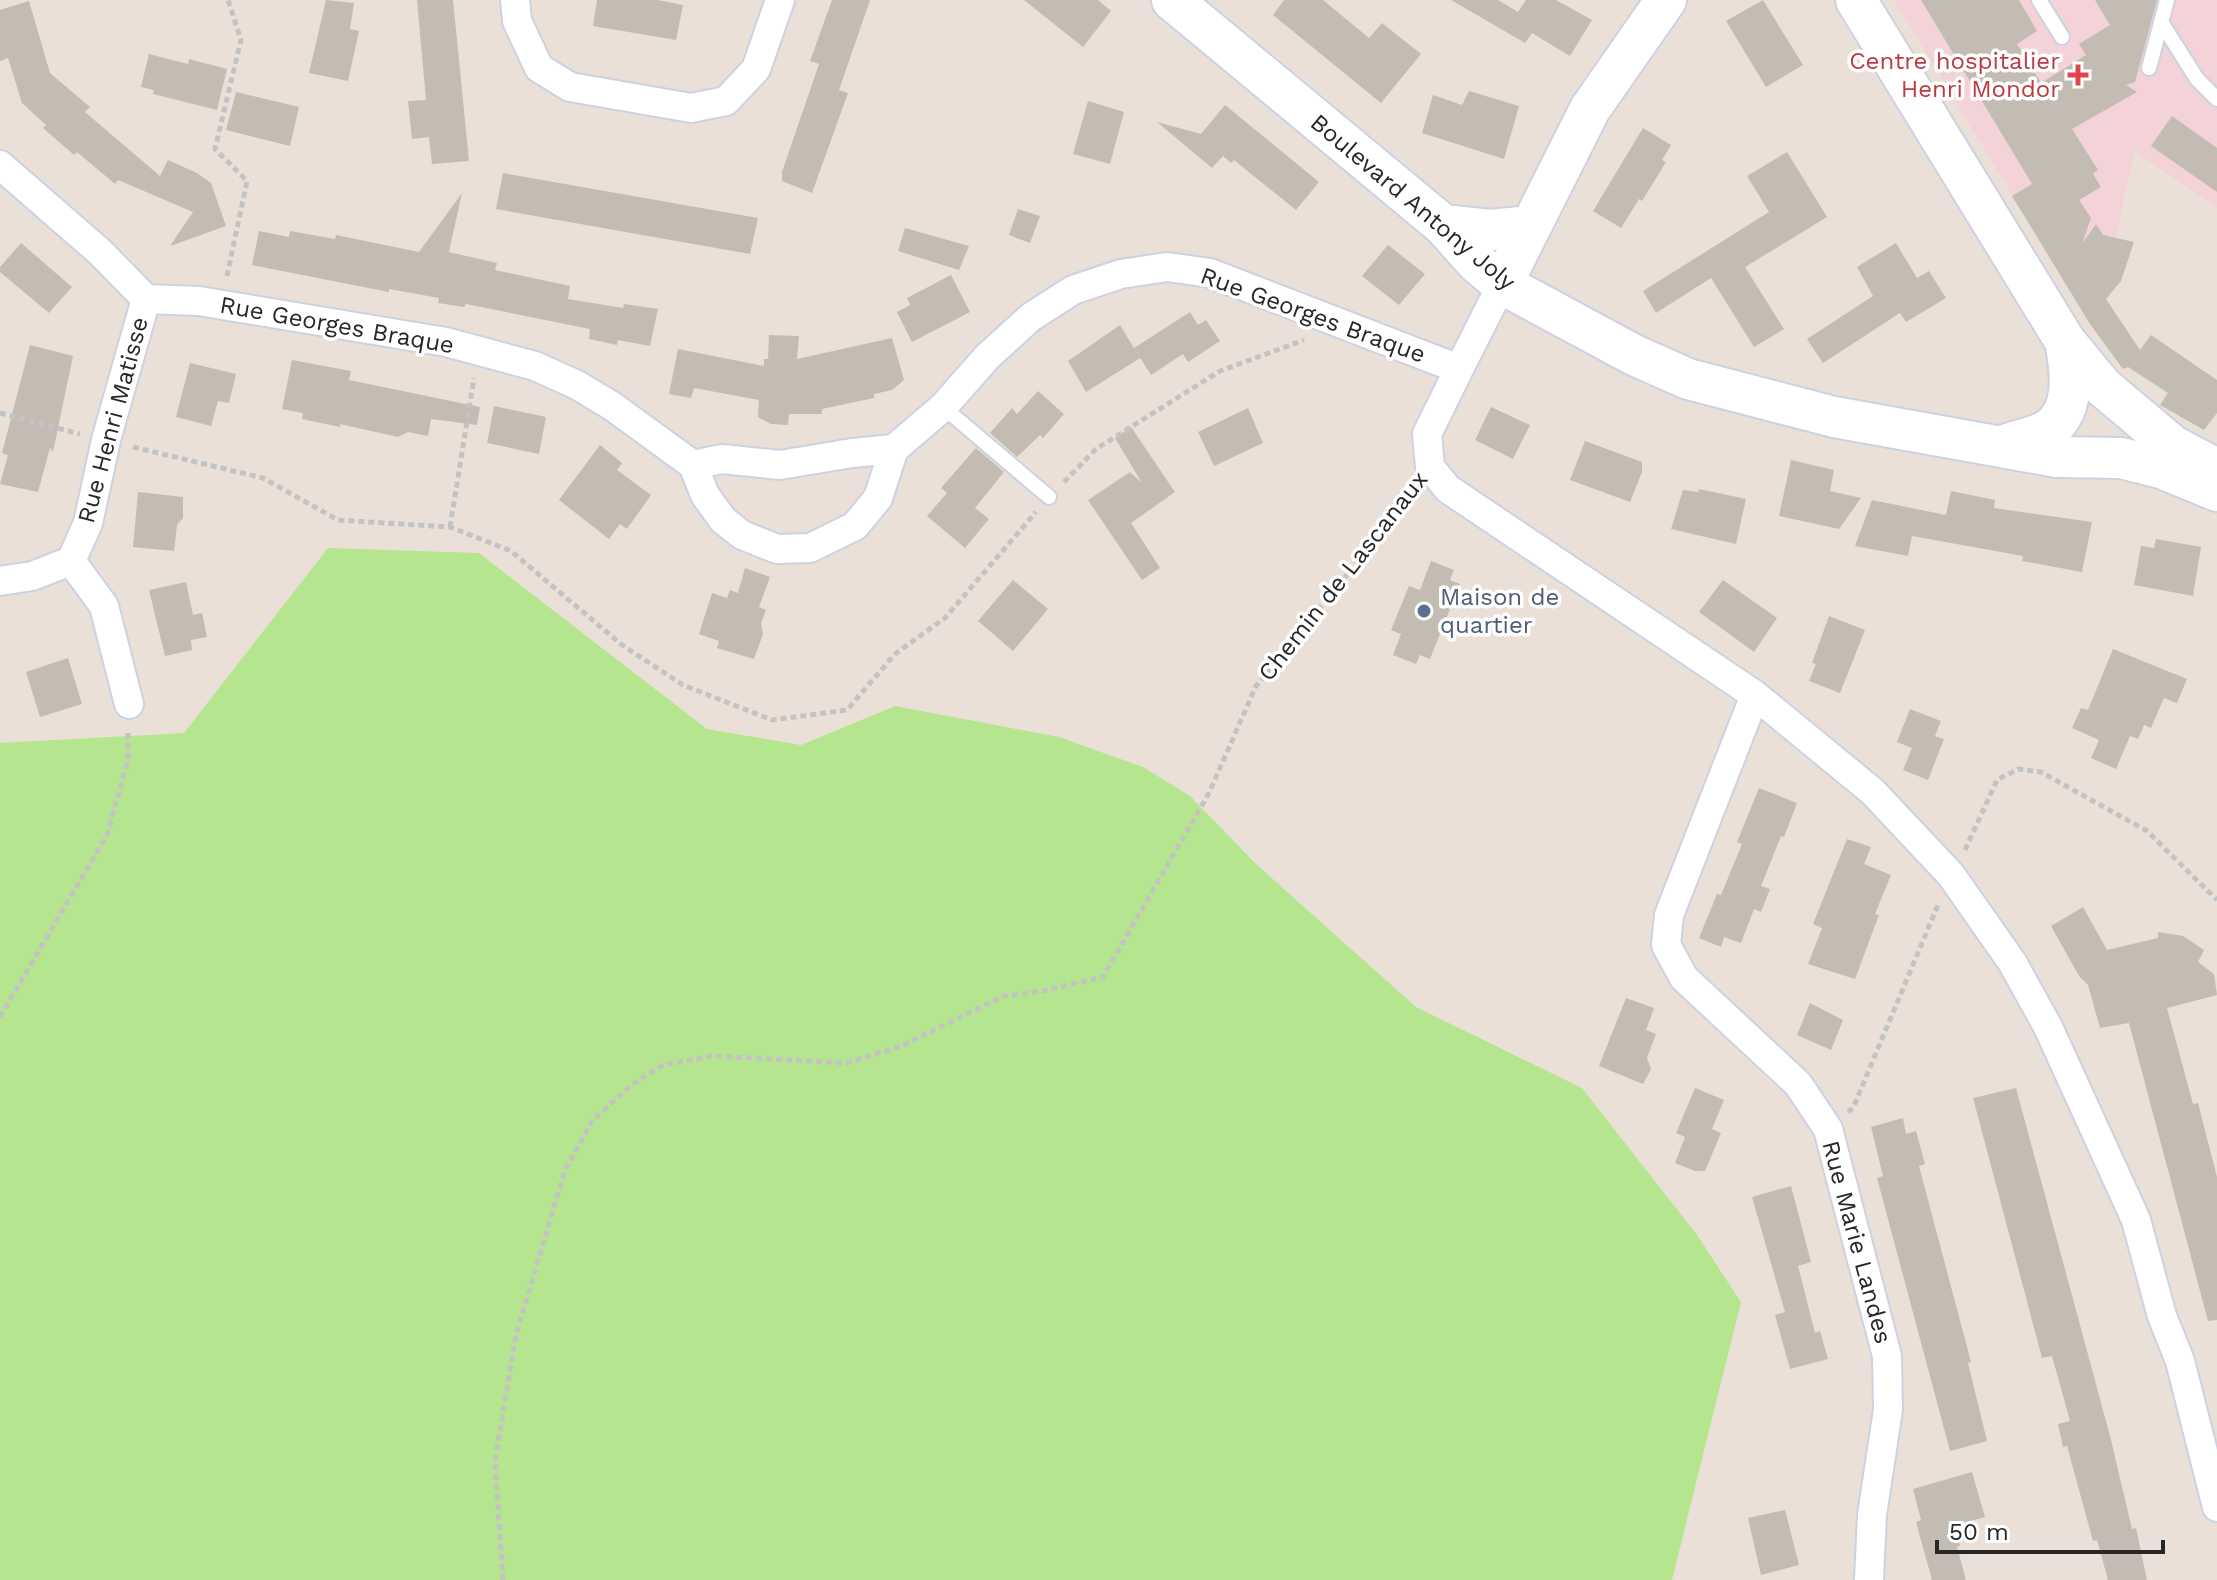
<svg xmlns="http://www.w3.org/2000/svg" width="2217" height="1580" font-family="'Work Sans',sans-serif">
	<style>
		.medical { fill: #f3d3d7 }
		.green { fill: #b5e68f }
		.building { fill: #c2bcb3 }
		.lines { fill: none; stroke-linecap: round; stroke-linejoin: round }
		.lane-casing { stroke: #ccd2e2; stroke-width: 18 }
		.street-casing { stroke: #ccd2e2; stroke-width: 32 }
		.secondary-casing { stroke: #ccd2e2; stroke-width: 44 }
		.path { stroke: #c3c3c3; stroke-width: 5; stroke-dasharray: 6 4; stroke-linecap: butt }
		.lane { stroke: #fff; stroke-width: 14 }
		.street { stroke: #fff; stroke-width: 28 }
		.secondary { stroke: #fff; stroke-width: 40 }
		.health-dot { fill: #e0444e; stroke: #fff; stroke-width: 3 }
		.service-dot { fill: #5c6f8a; stroke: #fff; stroke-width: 3 }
		.labels { text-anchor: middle; stroke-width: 7; stroke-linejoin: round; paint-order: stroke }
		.health-label { font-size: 24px; fill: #be3a42; stroke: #fff; text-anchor: end }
		.street-label { font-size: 24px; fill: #272727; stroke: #fff }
		.service-label { font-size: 24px; fill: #4e5e75; stroke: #fff; text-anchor: start }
	</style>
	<rect width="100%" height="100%" fill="#ebe0d7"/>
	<path class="medical" d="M1894,0H2217V208L2134,151L2106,287L2022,211Z"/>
	<path class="green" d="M328,548L479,553L707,729L801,745L895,706L1059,737L1143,767L1190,796L1255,863L1416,1007L1582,1088L1697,1235L1741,1302L1672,1580H0V743L184,733Z"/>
	<path class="building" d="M326,0L354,3L350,29L359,31L348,81L309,73Z
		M417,0H453L469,161L432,164L429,137L412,139L408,101L426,100Z
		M597,0H658L683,5L676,40L593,26Z
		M832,0H870L839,90L848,93L812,193L782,181V172L819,64L810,61Z
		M1024,0H1098L1111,11L1083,47Z
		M1284,0H1323L1369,38L1382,23L1421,54L1381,103L1273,15Z
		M1451,0H1498L1518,12L1526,0H1556L1592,20L1570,56L1532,33L1525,43Z
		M1763,0L1803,65L1766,87L1726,21Z
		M1921,0H2019L2037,31L2017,44L2041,83L2086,55L2079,44L2110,25L2095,0H2157L2135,82L2126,85L2137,92L2072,129L2098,170L2093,174L2101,187L2079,200L2091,218L2082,244L2096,224L2103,235L2134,242L2121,281L2106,299L2140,350L2151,335L2217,380V413L2204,430L2160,405L2168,393L2128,367L2123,369L2090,324L2012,196L2032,184Z
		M29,1L50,73L90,107L85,112L160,176L168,160L197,173L211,183L226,226L170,246L193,212L118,180L115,184L77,152L74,155L43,128L46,125L22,103L8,58L0,61V10Z
		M149,54L188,64L189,59L227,69L217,110L153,94L154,90L141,87Z
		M1469,91L1519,106L1504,159L1422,133L1433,95L1462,105Z
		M236,92L299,107L290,146L226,130Z
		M1088,101L1124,112L1110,164L1073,154Z
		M1225,105L1319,182L1296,210L1234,160L1231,163L1223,156L1212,168L1157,122L1201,134Z
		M2172,116L2217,148V192L2151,146Z
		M1643,128L1671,145L1662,160L1666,162L1642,201L1639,199L1621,228L1593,211Z
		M1787,152L1827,217L1745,267L1784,329L1754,347L1711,278L1656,313L1643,291L1769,212L1747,176Z
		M503,173L758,218L750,254L496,209Z
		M462,193L449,252L497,263L495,270L570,286L568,299L623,308L624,304L658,309L650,346L618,340L617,345L589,339L590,329L466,304L464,307L438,303L439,298L389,289V292L252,265L259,231L289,237L290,231L335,239L336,235L419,252Z
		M1018,209L1040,216L1030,243L1009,235Z
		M905,228L969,246L959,270L898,251Z
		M21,243L72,287L49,313L0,272V267Z
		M1896,243L1917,278L1929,271L1946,298L1906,322L1900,313L1823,363L1807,339L1873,296L1857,267Z
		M1388,245L1425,274L1399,305L1362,276Z
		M951,275L970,312L912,342L897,312L910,305L907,298Z
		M1190,312L1198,325L1206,320L1220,341L1188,362L1183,354L1151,375L1134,348Z
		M1120,325L1140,358L1086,392L1068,361Z
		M769,335L799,336L797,359L892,338L904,380L892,390L874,394V398L822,409V414H789L788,425L771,424L758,417L759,400L694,388L691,398L669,394L678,349L764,366V359H768Z
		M30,345L73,356L53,452L50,448L38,492L0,484L8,455L2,453Z
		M292,360L351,371L349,380L480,407L477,425L431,419L428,436L408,432L398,437L340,424V427L302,419L303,413L282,409Z
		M190,363L236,374L229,403L218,401L211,426L176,417Z
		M1038,391L1064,414L1043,438L1040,435L1017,457L990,433L1012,408L1017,414Z
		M494,406L546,417L539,454L487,443Z
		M1491,407L1530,425L1513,459L1475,440Z
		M1248,408L1263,443L1214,466L1198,432Z
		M1131,427L1175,492L1131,523L1160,568L1142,580L1088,500L1130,472L1142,483L1115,438Z
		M1585,441L1642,462V472L1630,502L1570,480Z
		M600,445L622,463L617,470L651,495L627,529L620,524L609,539L559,500Z
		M976,448L1004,472L975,508L989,519L965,548L927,516L947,493L941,488Z
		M1791,460L1834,470L1830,491L1861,498L1839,529L1779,516Z
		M1699,489L1746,499L1736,544L1671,529L1683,490L1698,492Z
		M1951,491L1995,500L1994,508L2092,522L2082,572L2022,561L2023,556L1912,536L1908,556L1855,546L1872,500L1946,515Z
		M138,492L183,497V518L177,525L174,551L133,547Z
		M2156,539L2201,547L2193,596L2134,585L2141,546L2154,548Z
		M1431,561L1454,570L1450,580L1460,584L1430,659L1420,655L1416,664L1393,655L1401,634L1391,630L1409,586L1420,590Z
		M745,568L770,577L759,607L766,610L761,623L763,634L754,659L717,648L719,641L699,634L712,593L727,598L730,590L738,593Z
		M1013,580L1048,609L1013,651L978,621Z
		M1723,580L1777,618L1754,652L1699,612Z
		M186,582L193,615L202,613L207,637L191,640L192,650L165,656L149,590Z
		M1829,616L1865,630L1840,693L1809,681L1816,664L1812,663Z
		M2113,649L2187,679L2177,703L2164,698L2151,728L2144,725L2138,739L2130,736L2116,769L2091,758L2099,740L2072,728L2081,708L2088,710Z
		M68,658L82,704L40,717L26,672Z
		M1910,709L1941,721L1935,736L1944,739L1928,780L1903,770L1912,748L1897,742Z
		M1759,788L1797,803L1784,837L1781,836L1761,886L1770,889L1761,912L1754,909L1741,943L1724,937L1721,947L1699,938L1717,894L1721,895L1742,844L1737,842Z
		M1847,839L1871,847L1864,864L1891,875L1875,914L1879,915L1855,979L1808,964L1822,928L1813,924Z
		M2083,907L2107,950L2158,938V932L2183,936L2204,950L2198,962L2214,974L2217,995L2167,1008L2193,1104L2198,1103L2217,1177V1320L2208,1321L2129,1023L2100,1028L2088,985L2079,976L2051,926Z
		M1626,998L1654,1008L1646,1030L1656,1034L1647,1058L1651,1069L1643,1084L1599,1066Z
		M1810,1003L1843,1020L1831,1050L1797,1035Z
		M1695,1088L1724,1100L1712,1129L1721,1133L1705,1171H1695L1675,1163L1685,1137L1676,1133Z
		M2016,1088L2110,1436L2132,1529L2136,1528L2147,1580H2108L2097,1540L2093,1541L2067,1446L2063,1447L2058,1424L2070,1421L2052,1356L2042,1358L1973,1098Z
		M1903,1118L1906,1134L1916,1131L1925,1164L1919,1166L1971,1362L1968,1363L1987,1441L1950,1451L1877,1178L1883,1176L1871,1127Z
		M1791,1186L1811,1262L1798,1266L1815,1333L1820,1331L1828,1359L1790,1369L1775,1315L1785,1312L1752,1197Z
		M1972,1472L1985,1517L1955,1525L1960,1546L1957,1547L1966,1580H1932L1916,1522L1921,1520L1913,1489Z
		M1785,1510L1799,1565L1761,1575L1748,1518Z"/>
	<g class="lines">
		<defs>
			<path id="lane" d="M2039,0L2062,37
				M2161,22L2197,79L2217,99
				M2149,68L2167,0
				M943,407L1049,497"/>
			<path id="street" d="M515,0L517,21L539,68L570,87L691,108L726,101L756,69L780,0
				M0,165L100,252L146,299L199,301L446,342L535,366L577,385L612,406L693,465L705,495L723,520L742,535L777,549L810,548L855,526L878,498L894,449L943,407L988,356L1031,317L1073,290L1121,274L1167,267L1210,273L1459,369L1502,284
				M1459,369L1427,434L1430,467L1448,489L1755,695L1873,792L1951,875L2012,962L2048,1027L2136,1220L2162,1316L2180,1361L2217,1507
				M693,465L722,459L780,465L852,453L894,449
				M71,561L104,606L129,704
				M0,581L32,576L71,561L88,523L106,440L146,299
				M1755,695L1669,915L1666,945L1684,978L1798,1084L1828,1129L1887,1356L1888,1410L1872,1515L1869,1580"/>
			<path id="secondary" d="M1172,0L1443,225L1476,262L1502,284L1634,355L1688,379L1834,417L2057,457L2121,458L2161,468L2217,491
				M1856,0L2065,341L2103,387L2173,446L2213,467
				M1443,225L1490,230L1530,226
				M1502,284L1590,109L1666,0
				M2002,446C2015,441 2031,438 2044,432C2077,415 2071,371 2065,341"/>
		</defs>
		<use href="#lane" class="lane-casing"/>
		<use href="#street" class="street-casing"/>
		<use href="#secondary" class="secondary-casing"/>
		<path class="path" d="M227,276L247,181L215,149L241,40L228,0
			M0,413L80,434
			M133,447L263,478L338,520L450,527L511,551L622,645L683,685L772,720L847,710L895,654L945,618L1036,512
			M1064,482L1096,449L1220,371L1304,340
			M450,527L474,378
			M1965,850L1997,780L2018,769L2041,772L2147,831L2217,900
			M0,1017L107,835L128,760V729
			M1848,1112L1853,1108L1938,905
			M503,1580L495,1461L516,1335L565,1170L592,1121L631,1085L663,1065L712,1056L847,1063L901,1046L1004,996L1043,991L1103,977L1209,793L1256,686L1385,528L1413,490"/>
		<use href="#lane" class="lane"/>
		<use href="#street" class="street"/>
		<use href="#secondary" class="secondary"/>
	</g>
	<path class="health-dot" d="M2074 63h8v8h8v8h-8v8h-8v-8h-8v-8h8z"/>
	<circle class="service-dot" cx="1424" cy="611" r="8"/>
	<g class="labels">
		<g class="health-label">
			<text x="2060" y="69">Centre hospitalier<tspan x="2060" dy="28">Henri Mondor</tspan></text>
		</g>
		<g class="street-label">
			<text transform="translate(1413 202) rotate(40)" y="8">Boulevard Antony Joly</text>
			<text transform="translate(1313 315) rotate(20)" y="8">Rue Georges Braque</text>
			<text transform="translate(337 325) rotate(10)" y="8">Rue Georges Braque</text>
			<text transform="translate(113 420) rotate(-75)" y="8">Rue Henri Matisse</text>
			<text transform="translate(1343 576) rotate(-52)" y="8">Chemin de Lascanaux</text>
			<text transform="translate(1857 1242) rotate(75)" y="8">Rue Marie Landes</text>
		</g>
		<g class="service-label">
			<text x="1440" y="605">Maison de<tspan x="1440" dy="28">quartier</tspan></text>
		</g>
	</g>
	<path d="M1937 1540v12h226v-12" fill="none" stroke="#272727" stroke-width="4"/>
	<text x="1949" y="1540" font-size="24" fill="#272727" stroke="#ffffff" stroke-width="6" paint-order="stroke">50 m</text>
</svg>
